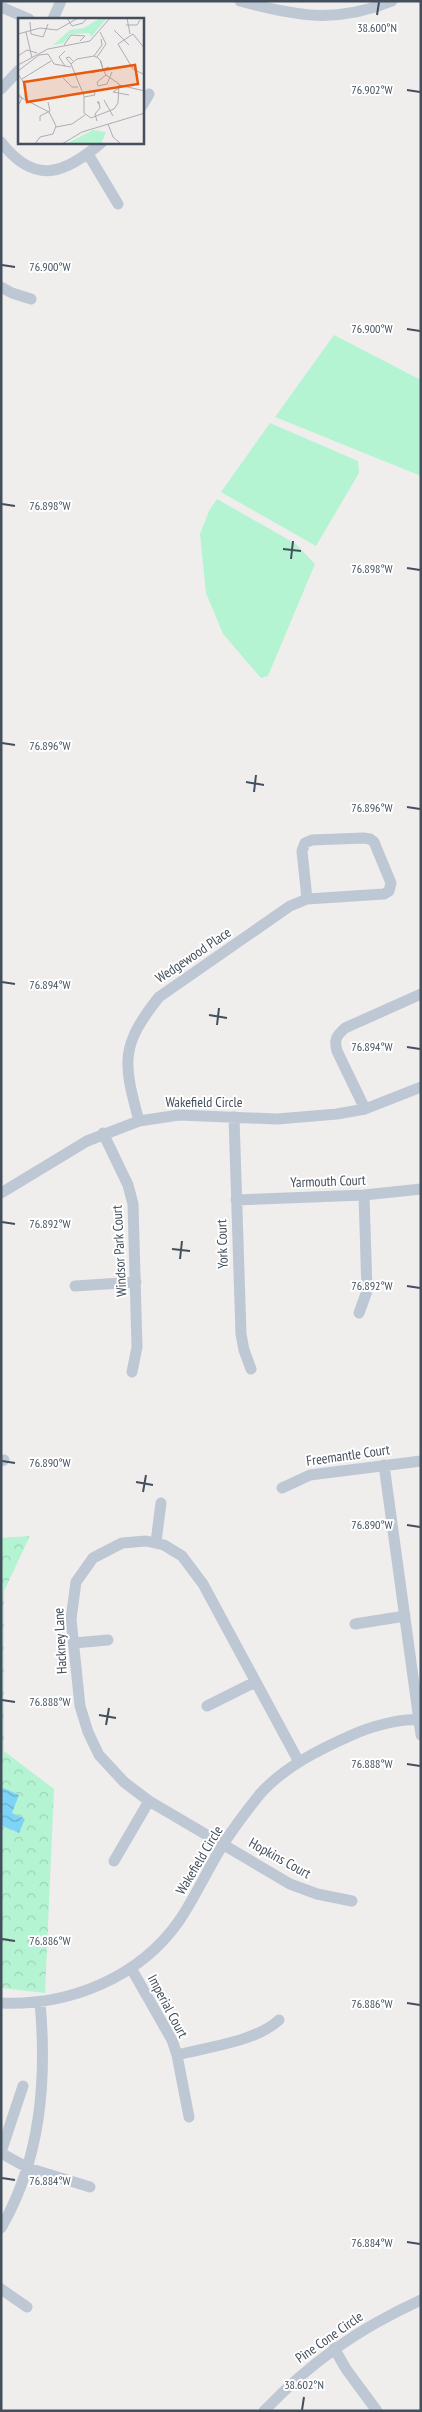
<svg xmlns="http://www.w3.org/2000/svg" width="422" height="2412" font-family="'PT Sans Narrow',sans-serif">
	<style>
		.grass { fill: #b5f4d2 }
		.park { fill: url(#park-crowns) }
		.water { fill: url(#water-waves) }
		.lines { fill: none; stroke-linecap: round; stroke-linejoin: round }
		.minor { stroke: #bec8d4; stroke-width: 11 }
		.ticks { fill: none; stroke: #434f5d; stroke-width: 2 }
		.labels { text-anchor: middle; stroke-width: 4; stroke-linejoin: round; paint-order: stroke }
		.street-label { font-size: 14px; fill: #434f5d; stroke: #fff }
		.inset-road { fill: none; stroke: #abaeb3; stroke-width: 1 }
		.view { fill: #e8590c; fill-opacity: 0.15; stroke: #e8590c; stroke-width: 2.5 }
		.inset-edge { fill: none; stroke: #434f5d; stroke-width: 2.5 }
		.ticks-label { font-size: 12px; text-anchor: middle; fill: #434f5d; stroke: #fff; stroke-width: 4; stroke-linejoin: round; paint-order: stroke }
	</style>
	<defs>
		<pattern id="park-crowns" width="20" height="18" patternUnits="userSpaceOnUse" patternTransform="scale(1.25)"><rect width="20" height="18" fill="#b5f4d2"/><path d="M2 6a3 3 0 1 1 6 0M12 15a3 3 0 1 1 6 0" fill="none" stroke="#9dd3b7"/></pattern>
		<pattern id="water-waves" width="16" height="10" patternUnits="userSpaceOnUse" patternTransform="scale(1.25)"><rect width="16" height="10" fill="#7dd4f6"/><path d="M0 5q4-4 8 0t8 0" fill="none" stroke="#68aeca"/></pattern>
	</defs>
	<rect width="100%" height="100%" fill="#f0eded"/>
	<path class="grass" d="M334,335L421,380V476L275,417Z
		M270,423L358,461L359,473L316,546L221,492Z
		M217,499L296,544L315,564L268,676L261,678L223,634L206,593L200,534L209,511Z"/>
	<path class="park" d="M30,1536L4,1591V1751L54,1789L45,1993L1,1988V1538Z"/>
	<path class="water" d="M1,1787L19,1795L12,1813L25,1819L19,1833L1,1825Z"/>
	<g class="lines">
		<path class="minor" d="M240,1C296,16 336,24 392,1
			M1,7L29,19
			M53,19L61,1
			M1,89L19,70
			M142,106L149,94
			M1,142C35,186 65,174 102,142
			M88,154L118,204
			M1,287L12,293L31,299
			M363,838L370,839L374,842L391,883L389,891L384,894L307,899L302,851L305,843L312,840Z
			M365,1109L337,1051C334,1040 336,1036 345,1028L421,994
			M234,1117L241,1334L244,1350L251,1369
			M139,1121C123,1062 120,1046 159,997L290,906L307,899
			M103,1133L128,1185L133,1204L137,1347L132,1372
			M1,1193L87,1141L139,1121L179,1115L277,1119L337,1114L365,1109L421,1087
			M236,1200L364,1195L421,1189
			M75,1286L136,1282
			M359,1313L367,1291L364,1195
			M1,1461L4,1460
			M384,1465L421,1735
			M282,1488L310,1475L421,1461
			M156,1542L161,1503
			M355,1624L405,1616
			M74,1643L108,1640
			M207,1706L255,1682
			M299,1762L203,1584L182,1556L164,1545L146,1541L122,1543L93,1558L76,1582L71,1619L80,1706L88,1732L99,1755L124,1782L149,1801L290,1884L317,1894L352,1901
			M114,1861L149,1801
			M131,1968L172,2040L177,2055L189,2117
			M1,2003C69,2006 139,1978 179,1921C196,1896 208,1868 224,1843C235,1826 248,1809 260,1794C284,1767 320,1749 352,1735C367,1728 405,1716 421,1721
			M177,2055C207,2047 255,2042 279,2020
			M1,2152L23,2086
			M1,2153L28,2168L90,2187
			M1,2228C41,2159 47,2080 40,2002
			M1,2289L27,2307
			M334,2348L346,2369L377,2411
			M264,2411C312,2361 358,2329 421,2300"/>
	</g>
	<path class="ticks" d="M377,15L379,2M407,90L420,92M2,265L15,267M407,329L420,331M2,504L15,506M283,549L301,551M291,559L293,541M407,568L420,570M2,743L15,745M246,782L264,785M254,792L256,775M407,807L420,809M2,982L15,984M209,1015L227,1018M217,1025L219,1008M407,1047L420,1049M2,1222L15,1224M172,1249L190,1251M180,1259L182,1241M407,1286L420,1288M2,1461L15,1463M136,1482L153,1485M143,1492L146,1475M407,1525L420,1527M2,1700L15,1702M99,1715L116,1718M106,1725L109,1708M407,1764L420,1766M2,1939L15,1941M407,2003L420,2005M2,2178L15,2180M407,2242L420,2244M302,2410L304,2397"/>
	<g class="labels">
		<g class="street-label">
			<text transform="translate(193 955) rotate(-34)" y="5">Wedgewood Place</text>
			<text x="204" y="1107">Wakefield Circle</text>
			<text transform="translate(328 1181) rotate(-2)" y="5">Yarmouth Court</text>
			<text transform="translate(222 1244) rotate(-92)" y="5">York Court</text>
			<text transform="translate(119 1251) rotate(-93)" y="5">Windsor Park Court</text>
			<text transform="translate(348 1455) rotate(-8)" y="5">Freemantle Court</text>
			<text transform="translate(60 1641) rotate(-93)" y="5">Hackney Lane</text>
			<text transform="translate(280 1858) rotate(29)" y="5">Hopkins Court</text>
			<text transform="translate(199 1860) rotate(-59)" y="5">Wakefield Circle</text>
			<text transform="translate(168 2006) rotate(62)" y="5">Imperial Court</text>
			<text transform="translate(329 2337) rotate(-35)" y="5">Pine Cone Circle</text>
		</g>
	</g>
	<g transform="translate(18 18)">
		<rect width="126" height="126" fill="#f0eded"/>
		<path d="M82,0H89L73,19L71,15L53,16L45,25L35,27L52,12L66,10ZM75,112L88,114L83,126H48Z" fill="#b5f4d2"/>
		<path class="inset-road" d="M49,0L54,8L65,5L69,0M109,0L112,16M12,4L13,16L25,19L30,6M108,7H119L122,2M96,12L111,27M8,14L14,40M0,16L22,10L39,12L60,0M46,27L53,17L67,18L62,23M127,31L115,16L100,26L115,51L127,57M47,33L41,39L47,48M30,36L36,46L53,49M0,38L9,32L19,35M76,38L84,27L83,21M79,39L88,26L82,14M82,42L85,51L88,57L101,66L100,85L96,91L73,100L66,95V78L53,46L59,41L76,38L80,40L83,43L85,52M53,46L48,40L51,39L55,43M0,47L30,31L72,23L92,0M0,53L21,37L30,36M74,55L91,49M0,56L8,68L7,80M88,57L79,64L80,68L89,66L94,54M4,61L33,43M48,63L45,60L54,69H60M101,67L127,73M101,70L95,74L111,77M0,75L4,80L0,88M0,78L31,94L38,108L35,116L22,119L17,126M66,79L77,77L76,73M86,82L95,98M22,103V98L32,93L30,84M79,103L77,96L82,90L81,85V84H79L81,86M90,106L95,119L103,126M38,109L54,106L67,97M44,126L64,114L127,95"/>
		<path class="view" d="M117,47L120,66L9,84L6,64Z"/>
		<rect width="126" height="126" class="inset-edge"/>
	</g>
	<g class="ticks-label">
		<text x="377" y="32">38.600°N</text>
		<text x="372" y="94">76.902°W</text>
		<text x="50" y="271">76.900°W</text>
		<text x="372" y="333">76.900°W</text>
		<text x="50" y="510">76.898°W</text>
		<text x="372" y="573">76.898°W</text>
		<text x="50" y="750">76.896°W</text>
		<text x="372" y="812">76.896°W</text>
		<text x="50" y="989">76.894°W</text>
		<text x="372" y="1051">76.894°W</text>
		<text x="50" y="1228">76.892°W</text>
		<text x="372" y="1290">76.892°W</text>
		<text x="50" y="1467">76.890°W</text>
		<text x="372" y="1529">76.890°W</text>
		<text x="50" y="1706">76.888°W</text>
		<text x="372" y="1768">76.888°W</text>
		<text x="50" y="1945">76.886°W</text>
		<text x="372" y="2008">76.886°W</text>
		<text x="50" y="2185">76.884°W</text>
		<text x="372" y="2247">76.884°W</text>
		<text x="304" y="2389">38.602°N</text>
	</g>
	<rect width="422" height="2412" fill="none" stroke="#434f5d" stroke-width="5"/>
</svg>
